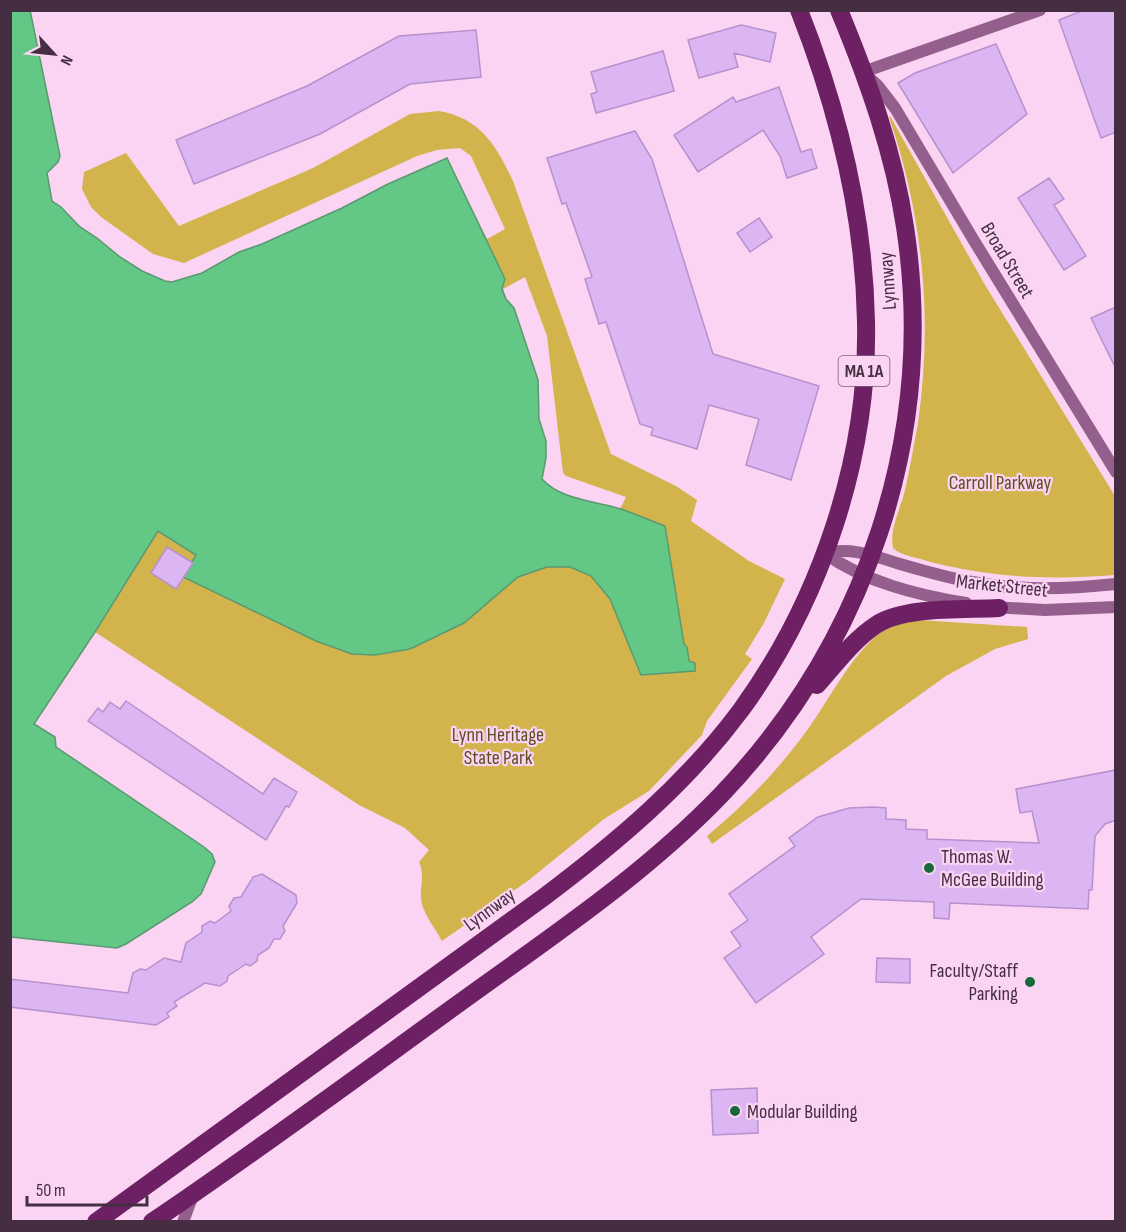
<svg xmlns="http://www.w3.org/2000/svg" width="1126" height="1232" font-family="'Sofia Sans Condensed',sans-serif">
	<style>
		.green { fill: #d3b44c }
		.water { fill: #63c785; stroke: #5a9971; stroke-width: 1.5 }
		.building { fill: #dcb5f3; stroke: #b790cd; stroke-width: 1.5 }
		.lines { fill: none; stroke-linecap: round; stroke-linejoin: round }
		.secondary { stroke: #945f8c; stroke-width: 12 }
		.highway { stroke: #6d2164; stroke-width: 18 }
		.poi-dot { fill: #18693a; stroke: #fad4f2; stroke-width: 2 }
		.labels { text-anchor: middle; stroke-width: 4.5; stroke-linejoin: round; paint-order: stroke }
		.shield { fill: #fad4f2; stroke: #7c6077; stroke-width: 1.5 }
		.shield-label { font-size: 18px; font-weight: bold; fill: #462e42 }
		.street-label { font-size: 20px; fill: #462e42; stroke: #fad4f2 }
		.park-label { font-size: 20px; fill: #5d4f22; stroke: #fad4f2 }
		.poi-label { font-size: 20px; fill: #462e42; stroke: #fad4f2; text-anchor: start }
	</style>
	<rect width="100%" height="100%" fill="#fad4f2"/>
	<path class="green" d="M439,111C481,118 497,147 513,181L611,454L676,486L697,500L691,521L749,561L785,579L764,623L745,654L752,659L707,721L702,735L649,791L604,819L529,880L442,941C436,930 425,916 422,904C418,889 426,877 419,862L429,850L405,828L359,805L95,632L158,531L197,555L183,577L316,641L352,654L544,482C562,498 597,503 620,509L626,497L566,476L563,473L547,336L525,277L503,289L506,299L514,308L452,323L165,281L172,282L202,273L239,252L262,244L342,208L388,184L447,158L487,239L505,229L471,156L460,148L437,150L417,156L184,263L153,254L101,217L91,207L82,189L84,172L126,153L179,226L313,168L410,114Z
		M890,116L985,285L1115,496V575C1051,580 990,578 927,561C916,557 901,556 893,548C889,529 901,508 905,490C910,468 914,445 918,423C933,319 923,216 889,117Z
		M919,620L1027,627L1028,639L995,649L946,676L712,844L707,836C745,805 779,769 808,729C828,701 853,653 880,633C891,625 905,623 919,620Z"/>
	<path class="water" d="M30,10L60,156L58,162L47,173L52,201L61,207L80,227L97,238L120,257L142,271L165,281L172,282L202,273L239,252L262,244L342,208L388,184L447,158L505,279L502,289L506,299L514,308L538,380L539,419L546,441V458L542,479C561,500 595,501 621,509C636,514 651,521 665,526L684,644L687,647L689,661L695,663V671L641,675L610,599L591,576L570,567H547L518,577L464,623L410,649L375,655L352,654L316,641L183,577L196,555L158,531L95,632L34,724L55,737L56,747L204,847L212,854L215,862L201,894L192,902L126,944L117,948L11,937L10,11Z"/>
	<path class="building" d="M1084,10H1116V132L1101,138L1059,20Z
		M741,25L776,33L770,62L734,53L738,67L699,78L688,40Z
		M476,30L481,77L410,84L320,134L194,184L176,140L307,86L399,36Z
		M996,44L1027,114L953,173L898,83L915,73Z
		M663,51L674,91L596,113L591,94L597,92L591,72Z
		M779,87L801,152L811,149L817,168L787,178L780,156L763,130L698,172L674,135L733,97L736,102Z
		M635,131L652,159L713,354L819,386L791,480L746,465L759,419L709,405L697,449L651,435L653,428L640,424L606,322L599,324L585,279L592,277L566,203L562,204L547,158Z
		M1049,178L1064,199L1054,205L1086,256L1064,270L1018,198Z
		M759,218L772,237L750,252L737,233Z
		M1116,307V369L1091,318Z
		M167,547L193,563L176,589L151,573Z
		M126,701L263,794L274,778L297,792L289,807L286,806L266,840L88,721L98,708L103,712L110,702L120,709Z
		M1116,770V820L1105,824L1095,836L1092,890H1089L1088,909L950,903L949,919L934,918V902L861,899L811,937L824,954L756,1003L724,958L741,946L731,932L748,920L729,894L795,846L789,838L818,817L849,808L874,807L886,808V819L906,820V829L927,830V839L1039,843L1032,811L1020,813L1016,789Z
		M262,874L296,895L297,903L283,926L285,931L280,939H274L269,948L258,955L257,961L250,966L246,964L228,976L227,981L220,986L205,983L174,1002L177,1006L167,1013L169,1017L156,1025L10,1007V979L128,993L133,973L140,969L146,970L164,958L181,962L186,943L202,932V926L210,921L215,923L231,911L229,906L234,898L241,897L253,877Z
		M877,958L910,959V983L876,982Z
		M757,1088L758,1133L713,1135L711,1090Z"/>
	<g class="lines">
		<path class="secondary" d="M1040,10L863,72L878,86L895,108L973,239L1116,472
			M824,553C865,582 917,595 966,603
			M824,553C852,547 874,556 900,564C924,571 948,578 972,582C1020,591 1068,589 1116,584
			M992,607L1045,610L1116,607
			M183,1222L193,1195"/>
		<path class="highway" d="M817,685C835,665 853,640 876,625C904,606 965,610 999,608
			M96,1222L544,897C617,842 686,784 741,710C821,600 869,457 866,321C864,215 838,109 799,10
			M152,1222C256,1152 357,1077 458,1004C549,938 643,876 721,795C866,643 937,435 905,227C894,153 868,80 839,10"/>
	</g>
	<g class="poi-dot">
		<circle cx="929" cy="868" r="6"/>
		<circle cx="1030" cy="982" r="6"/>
		<circle cx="735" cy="1111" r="6"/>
	</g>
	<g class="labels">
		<rect class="shield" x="838.5" y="356" width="51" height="30" rx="4.5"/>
		<g class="shield-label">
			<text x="864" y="377">MA 1A</text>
		</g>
		<g class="street-label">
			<text transform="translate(1008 260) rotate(59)" y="7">Broad Street</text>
			<text transform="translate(887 281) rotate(-94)" y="7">Lynnway</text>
			<text transform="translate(1002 585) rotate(6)" y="7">Market Street</text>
			<text transform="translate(489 909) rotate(-36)" y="7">Lynnway</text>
		</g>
		<g class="park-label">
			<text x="1000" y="489">Carroll Parkway</text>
			<text x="498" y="741">Lynn Heritage<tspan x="498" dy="23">State Park</tspan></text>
		</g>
		<g class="poi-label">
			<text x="941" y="863">Thomas W.<tspan x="941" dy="23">McGee Building</tspan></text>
			<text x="1018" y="977" text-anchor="end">Faculty/Staff<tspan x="1018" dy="23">Parking</tspan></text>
			<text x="747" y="1118">Modular Building</text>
		</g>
	</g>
	<rect width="1126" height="1232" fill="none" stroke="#462e42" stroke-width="24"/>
	<g transform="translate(54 54) rotate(117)" stroke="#fad4f2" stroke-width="4.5" paint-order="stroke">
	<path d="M0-4.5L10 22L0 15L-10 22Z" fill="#462e42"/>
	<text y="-9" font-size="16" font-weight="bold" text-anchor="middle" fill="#462e42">N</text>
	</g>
	<path d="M27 1196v9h120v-9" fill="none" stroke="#462e42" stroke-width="3"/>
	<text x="36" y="1196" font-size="18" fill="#462e42" stroke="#fad4f2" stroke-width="4.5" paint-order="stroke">50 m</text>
</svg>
